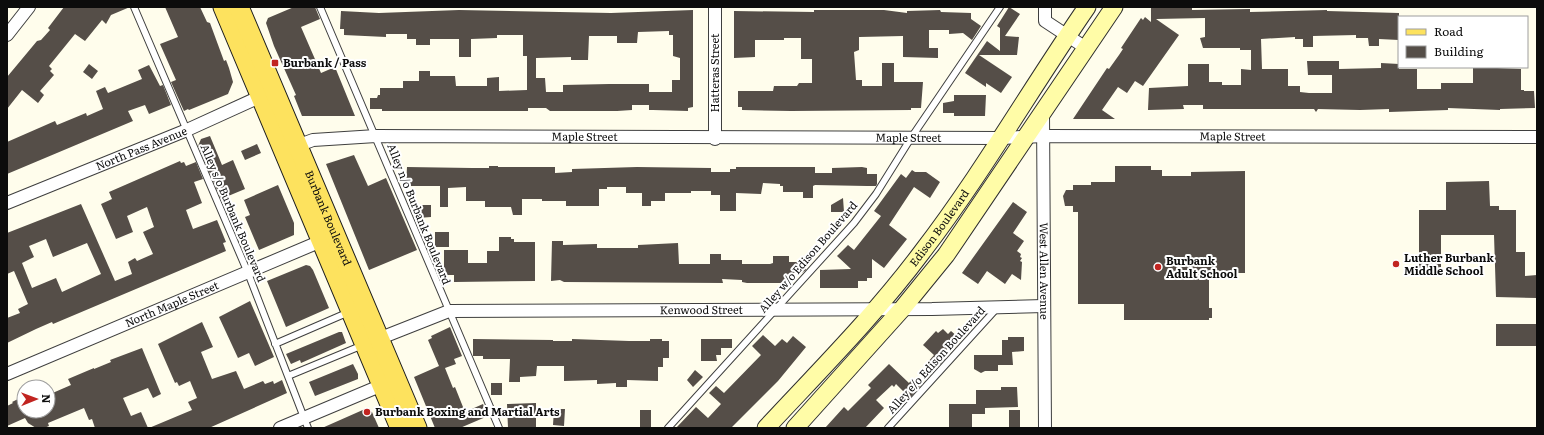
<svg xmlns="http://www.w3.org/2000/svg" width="1544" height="435" font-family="Literata,serif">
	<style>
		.building { fill: #554e48; fill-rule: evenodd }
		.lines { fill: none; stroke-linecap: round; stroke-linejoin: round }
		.service-casing { stroke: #3f3f3f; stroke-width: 8 }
		.minor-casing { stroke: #3f3f3f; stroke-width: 14 }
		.secondary-casing { stroke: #2e2e2e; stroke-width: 19 }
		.primary-casing { stroke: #1d1d1d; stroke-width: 21 }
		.service { stroke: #fff; stroke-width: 6 }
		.minor { stroke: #fff; stroke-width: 12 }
		.secondary { stroke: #fffca7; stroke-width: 17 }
		.primary { stroke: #fde25e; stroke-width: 19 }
		.poi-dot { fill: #c12420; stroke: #fff; stroke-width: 1.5 }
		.labels { text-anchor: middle; stroke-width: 4; stroke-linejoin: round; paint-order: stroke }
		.poi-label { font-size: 11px; font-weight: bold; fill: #0c0c0c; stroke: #fff; text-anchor: start }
		.street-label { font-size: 11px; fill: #0c0c0c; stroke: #fff }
	</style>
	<rect width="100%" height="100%" fill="#fffdec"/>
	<path class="building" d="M64,7H130L111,15L106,24L102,20L85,41L75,34L49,66L52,69L50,71L54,75L40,91L44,95L38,103L22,90L7,109V77L37,41L41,40L50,30L48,28Z
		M165,7H200L207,22L210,23L224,61L226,60L229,68L233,82L228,94L189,110L188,109L184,111L171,82L176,80L160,44L178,37Z
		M294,7H315L320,19L301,27L321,73L335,67L355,116H302L294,96L296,95L274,46L266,23L268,18Z
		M1009,7L1020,14L1005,36L1019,37L1017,55H979L1012,77L1001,93L986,83V87L965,73L987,41L1000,51V28L997,26Z
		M1151,7H1192V10L1250,9V12L1327,10V11L1399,13V40L1379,39V46H1369L1368,38H1356V35L1313,36V47H1303V39H1295V37L1261,39L1262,69H1288V86H1300V92L1309,93H1332V75H1308L1307,61H1339V69L1381,68V63L1399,64V69H1417V89H1441V83H1473V67L1521,69V90H1524V91H1534L1535,108L1500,109V110L1448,108V110L1389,112V109L1360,110L1318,109L1316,112L1314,109H1203V105H1183L1184,109L1148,110L1149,88L1188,86V64H1209V82H1222V85H1241V69L1251,70V50H1240V48H1203L1200,38L1205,37V18L1156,19L1179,35L1143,86L1135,81L1127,93L1118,87L1102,110L1115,119H1073L1107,68L1109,69L1119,55L1123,49L1121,48L1141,18L1143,20L1145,17L1151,22Z
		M459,10L611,13L693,10V107L688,108V111L653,110H649V105H632V110L617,111H550L546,108H528V111H382V109H370V98H377L378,95H380V88H403V81H419V71H430V76H455L456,86H487V78L499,77V91L527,90V56H523V35H497V38L471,39V57H459V39H430V45H416V39H407V34H386V37L344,35V29H340L341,11L379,13ZM669,31V35H673V56L680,58V80H672V92H649V84H609L563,85V92H546L545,78H536V58L571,57V60H588L589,36H617V43H637L638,32Z
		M814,10H884L907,13V11L940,10L941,12L971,13V19L981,26L972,40L963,33L949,34V30H929V48H938V58L903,57V36L859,37V50L854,52L856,80H862V86H882V63H894V82H923L921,108H911V110L791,111L742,110V107H738V91H773L774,86H797L799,83H812V59H801V38H784V40H755V57L734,58V11L814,12Z
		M89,64L98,71L92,79L83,72Z
		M149,65L160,86L163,85L171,105L149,114L145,105L128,111L133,121L7,174V142L55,121L57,125L86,113L87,116L103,109L96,91L105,87L108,93L142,79L138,70Z
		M954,95H986L985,116H954V113H943V103L954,101Z
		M210,136L222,165L233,160L245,189L221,199L198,146L201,139Z
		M257,144L261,153L245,160L241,151Z
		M354,155L368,186L386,178L417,250L369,270L326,164Z
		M180,161L181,163L184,162L186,166L196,162L203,179L194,182L202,203L186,210L193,229L217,220L226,242L223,243L226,251L53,324L52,322L36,329L7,343V318L20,313L18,309L28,304L14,271L7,274V233L81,204L115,281L132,274L128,262L135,258L137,261L153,254L143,232L154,227L147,207L127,216L133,232L116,239L101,204L112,199L109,192ZM46,239L53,257L87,243L101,274L62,292L56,278L32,288L22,263L34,257L29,246Z
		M489,166H498V167H555V173L572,172V169L637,167L711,168V172H730V169H736V167H815V173H832V168L862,167L867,168V174H877V184L876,186H867L815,185L813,186V198H803V192H783V186H780V184L763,183L761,194L736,193V211H720V195H711V191H691V193H665V201H651V206H642V193H626V187H607V189H599V206H566V201H542V199H522V215H513L511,207H485V201H466V187L448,188V207H440V186H406L407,167L472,168H489Z
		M1115,166H1151V170H1162V176H1191V172L1245,171V273H1209V308H1212V318H1209V320H1124V304H1078V212H1073V206H1065L1063,196L1066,190H1073V185H1091V182H1115Z
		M912,170L915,172H926L940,182L930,198L914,187L889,225L907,239L884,268L872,259V278H867V281H858V288H820V270L851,269L837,256L848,245L854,250L881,216L874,211L901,174L906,178Z
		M1489,181L1490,206H1499V210H1516V252H1525V276L1537,275V298L1496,297L1494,235H1441V271H1419V210H1446V182Z
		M278,185L294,223V235L259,250L245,217L250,215L244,200Z
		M843,198L844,212H831V205Z
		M1013,202L1027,212L1013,233L1024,241L1017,251L1021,254L1020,257L1022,258L1020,261L1022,262L1021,280L1012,274L1005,284L987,271L978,284L962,273Z
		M418,205H431V217L418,218Z
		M435,232H449V247H435Z
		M499,237H511V239H514V242H535V281L454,282V275H444V250H468V263H487V251H499Z
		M552,241H563V245L597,244V248H638V245L678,243L679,264H710V254H721V260H742V264H770L773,263V256H789V262H806V270L802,273H791V279H786V283H747L742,282V280L722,279L723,283L564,282L560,280L551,281Z
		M306,265L310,266L313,270L329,308L286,327L267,281Z
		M250,301L274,357L255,366L249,353L238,358L219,317Z
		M202,322L213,347L201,352L212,379L236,371L244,389L263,381L265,384L273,381L274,384L282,380L287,393L209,428H149L192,410L188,402L197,398L190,381L179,386L177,382L175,383L158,344Z
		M1496,324H1537V346H1496Z
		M450,327L462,356L454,359L456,364L445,368L453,388L455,387L465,412L483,404L488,416L460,428H435L414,377L439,366L428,340L432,338L431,336Z
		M943,329L948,334L951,331L958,337L942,355L946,358L935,369L928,362L934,355L923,345L936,331L938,333Z
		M339,332H342L346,343L301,363L300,360L291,364L286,354Z
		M763,335L775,346L782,339L787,343L793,336L806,347L778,381L731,428H676L696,407L708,418L721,404L709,393L716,386L724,393L761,355L752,346Z
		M1008,337H1024V351L1012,352L1013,365H998V371H985L981,373L974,369V355H1002V340H1008Z
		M473,339L553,340V341H572V339L629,341H650V339H662V341H669V358H663V367H658V381L627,380V387H616V383L597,384V380L564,381V366H537L536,376L520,377V382H509L510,359H483V356H473Z
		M701,339H732V348H721V355H716L717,361H701Z
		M142,348L161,394L153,398L148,388L123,398L131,416L141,412L148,428H95L92,419L89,420L84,408L48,423L49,426L44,428H36L28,423L25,418L7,426V406L13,403L12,402L24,396V411H48V395L71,385L68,379L94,368V369L111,362L110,360Z
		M353,364L358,374V379L315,396L309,382Z
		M889,364L909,383L912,379L920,386L910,398L896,384L894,387L892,385L876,400L884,408L865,428H825L844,407L848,411L871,388L868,385Z
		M695,370L703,377L693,387L687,380Z
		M491,383H502V395H491Z
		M1001,387H1017L1018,407L985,408V414H972V428H949V404H976V390H1001Z
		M536,403V428H508L507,404Z
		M365,409L372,412L379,428H322Z
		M554,409H565L564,426L553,425Z
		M640,410H651V428H640Z
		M1009,410H1020V428H1009Z"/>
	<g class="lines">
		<defs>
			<path id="service" d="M134,7L248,273L308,428
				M320,7L499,428
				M275,344L349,312
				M288,376L363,345
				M668,428L854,223L876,194L911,138L1000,7
				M888,428L998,307"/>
			<g id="minor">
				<path d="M1045,7V21L1086,48"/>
				<path d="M7,35L29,7"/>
				<path id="s1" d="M1043,114L1045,428"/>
				<path d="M715,139V7"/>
				<path id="s2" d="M291,148L313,140L376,136L1000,138L1044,136L1537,137"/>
				<path id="s3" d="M7,203L187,130L266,94"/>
				<path id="s4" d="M373,341L449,311L932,309L1044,306"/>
				<path id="s5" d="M7,374L326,239"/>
				<path d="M280,428L387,383"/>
			</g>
			<g id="secondary">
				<path id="s6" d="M766,428C819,371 875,315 922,252C982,174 1031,88 1087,7"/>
				<path d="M795,428L902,309L946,255L1114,7"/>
			</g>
			<g id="primary">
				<path d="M223,7L400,428"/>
				<path id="s7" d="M239,7L417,428"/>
			</g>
		</defs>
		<use href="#service" class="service-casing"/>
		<use href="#minor" class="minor-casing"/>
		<use href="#secondary" class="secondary-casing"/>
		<use href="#primary" class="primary-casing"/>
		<use href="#service" class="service"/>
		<use href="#minor" class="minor"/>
		<use href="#secondary" class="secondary"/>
		<use href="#primary" class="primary"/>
	</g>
	<g class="poi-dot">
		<rect x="271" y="59" width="8" height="8" rx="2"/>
		<circle cx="1396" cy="264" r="4"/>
		<circle cx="1158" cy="267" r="4"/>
		<circle cx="367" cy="412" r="4"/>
	</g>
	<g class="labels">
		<g class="poi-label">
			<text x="283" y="67">Burbank / Pass</text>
			<text x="1404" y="262">Luther Burbank<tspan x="1404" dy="13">Middle School</tspan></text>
			<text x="1166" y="265">Burbank<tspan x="1166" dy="13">Adult School</tspan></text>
			<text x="375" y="416">Burbank Boxing and Martial Arts</text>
		</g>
		<g class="street-label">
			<text transform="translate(715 73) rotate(-90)" y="4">Hatteras Street</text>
			<text dy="4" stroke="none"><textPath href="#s2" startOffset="943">Maple Street</textPath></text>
			<text dy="4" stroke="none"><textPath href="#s2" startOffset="295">Maple Street</textPath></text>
			<text dy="4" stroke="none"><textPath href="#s2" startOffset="619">Maple Street</textPath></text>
			<text dy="4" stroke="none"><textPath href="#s3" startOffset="145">North Pass Avenue</textPath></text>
			<text transform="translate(233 213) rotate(67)" y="4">Alley s/o Burbank Boulevard</text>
			<text transform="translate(419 214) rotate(68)" y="4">Alley n/o Burbank Boulevard</text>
			<text dy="4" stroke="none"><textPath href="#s7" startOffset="229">Burbank Boulevard</textPath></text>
			<text dy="4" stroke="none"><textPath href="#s6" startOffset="265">Edison Boulevard</textPath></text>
			<text transform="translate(808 257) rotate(-49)" y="4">Alley w/o Edison Boulevard</text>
			<text dy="4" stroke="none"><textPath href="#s1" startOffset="157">West Allen Avenue</textPath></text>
			<text dy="4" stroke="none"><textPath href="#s5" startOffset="179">North Maple Street</textPath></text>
			<text dy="4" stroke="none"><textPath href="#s4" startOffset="334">Kenwood Street</textPath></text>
			<text transform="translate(936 360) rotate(-48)" y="4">Alley e/o Edison Boulevard</text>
		</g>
	</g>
	<rect width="1544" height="435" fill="none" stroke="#0c0c0c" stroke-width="16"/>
	<rect x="1398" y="16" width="130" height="52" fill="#ffffff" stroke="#9e9e9e"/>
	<rect x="1406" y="29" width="20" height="6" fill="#fde25e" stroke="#9e9e9e"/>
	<text x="1434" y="36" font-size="12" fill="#0c0c0c">Road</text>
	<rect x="1406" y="46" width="20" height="12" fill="#554e48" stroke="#9e9e9e"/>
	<text x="1434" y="56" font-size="12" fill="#0c0c0c">Building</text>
	<g transform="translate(36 399) rotate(89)"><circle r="19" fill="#ffffff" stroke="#9e9e9e"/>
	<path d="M0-3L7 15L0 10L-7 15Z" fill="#c12420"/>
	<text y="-6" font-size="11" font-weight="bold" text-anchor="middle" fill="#0c0c0c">N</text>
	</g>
</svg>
